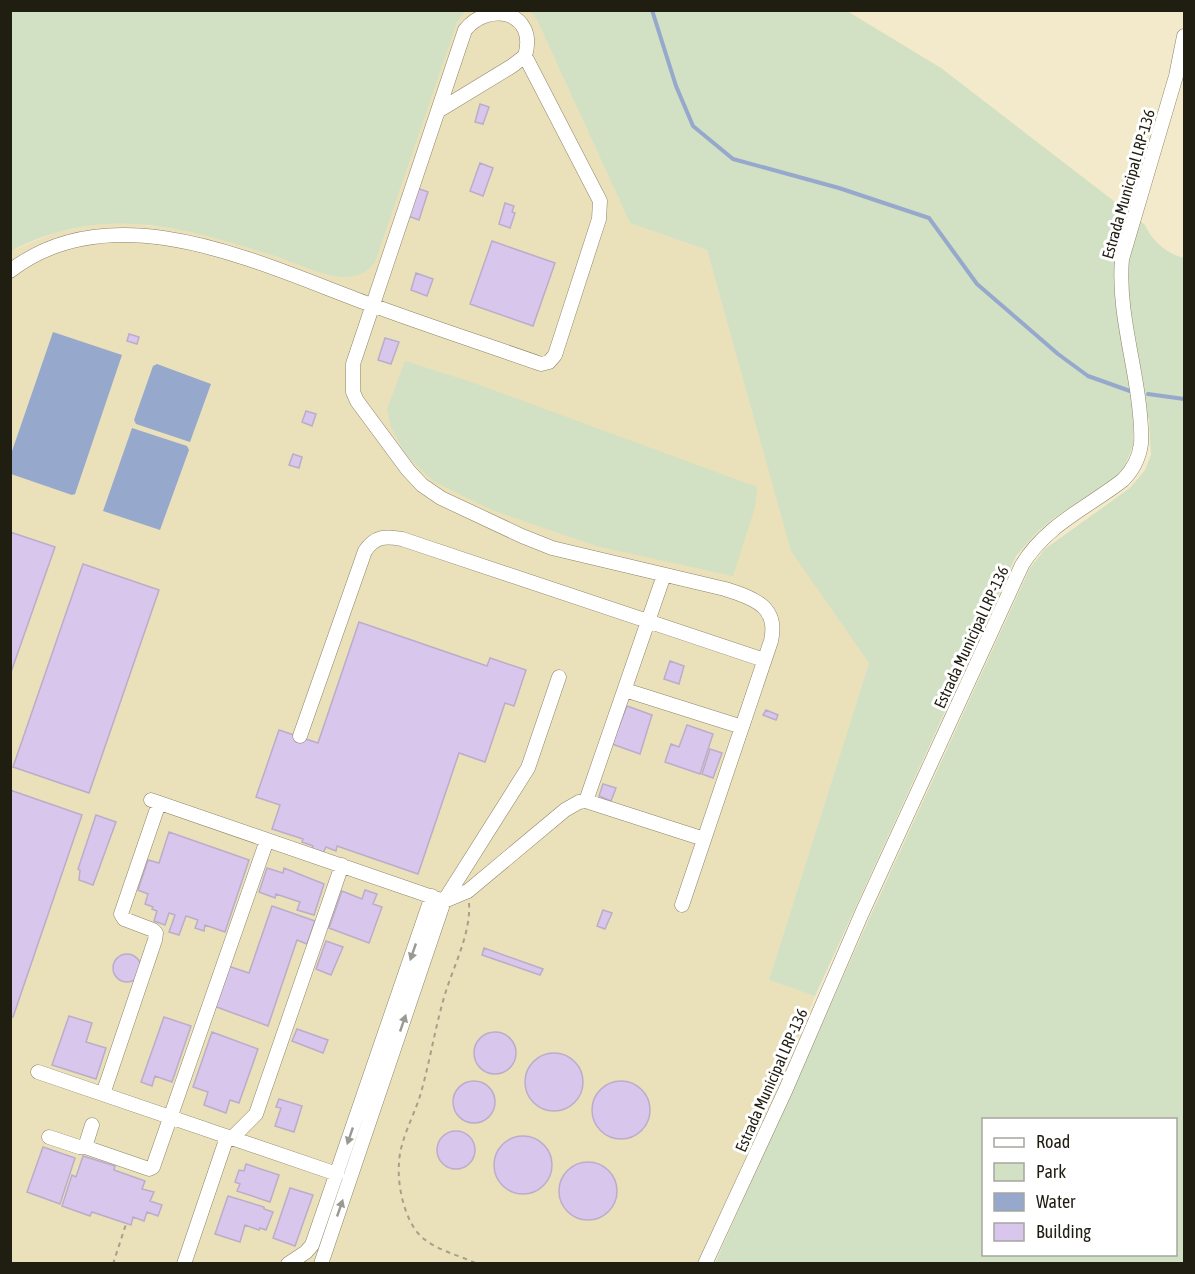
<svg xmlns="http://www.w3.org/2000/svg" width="1195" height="1274" font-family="'Asap Condensed',sans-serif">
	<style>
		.built { fill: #eae0ba }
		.green { fill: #d2e0c3; fill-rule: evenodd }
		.water { fill: #96a9cd }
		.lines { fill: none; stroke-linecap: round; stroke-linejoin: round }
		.stream { stroke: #96a9cd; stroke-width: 4 }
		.building { fill: #d8c6ec; stroke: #bbadca; stroke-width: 1.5 }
		.minor-casing { stroke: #8d8568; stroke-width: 15 }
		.path { stroke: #a7a088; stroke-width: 2; stroke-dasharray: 4.5 4.5; stroke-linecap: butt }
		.minor { stroke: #fff; stroke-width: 14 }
		.oneway { fill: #9b9994 }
		.labels { text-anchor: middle; stroke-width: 6; stroke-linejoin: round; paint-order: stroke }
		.street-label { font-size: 16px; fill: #201d11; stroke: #fff }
	</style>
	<rect width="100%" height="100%" fill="#f3eacb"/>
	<path class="built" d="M466,11H530L532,13L537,20L630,223L707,250L791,550L869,663L769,980L815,996L777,1089L698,1263L11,1264V251L54,233L81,227L108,223L136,224L182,230L224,239L337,277L457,22Z"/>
	<path class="green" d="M11,10H466V11L457,22L375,262C366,274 354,278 339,277C323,275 295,263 278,257C231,242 184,227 135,224C93,221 48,231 11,251Z
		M530,11H847L941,68L1145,225C1152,241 1167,254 1184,258V1263H715L870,917L1030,568L1045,549L1130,488L1145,470L1151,455L1149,419H1133V445L1122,473L1054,518L1037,532L1016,556L815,996L769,980L869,663L791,551L707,250L630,223L537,20ZM984,1120H1176V1254H984Z
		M405,361L471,382L757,487L755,507L733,576L596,546L492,510L433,481L406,455L391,427L387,409Z"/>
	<path class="water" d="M53,332L122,355L75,494L72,495L11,474V454Z
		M157,364L211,384L190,442L136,424L134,420L153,366Z
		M132,428L187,446L189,450L160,530L103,511Z"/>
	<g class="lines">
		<path class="stream" d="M652,10L676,86L693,126L733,159L839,188L929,218L977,284L1058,354L1088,376L1130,391
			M1148,394L1184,399"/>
	</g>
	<path class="building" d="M480,104L489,107L483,124L475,122Z
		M480,163L493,168L483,196L470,191Z
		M417,188L428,192L419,220L408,216Z
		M505,203L514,206L512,212L515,213L510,228L499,224Z
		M492,241L555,263L533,326L470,304Z
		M416,273L433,279L427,296L411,290Z
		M129,334L139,337L137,344L127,341Z
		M385,338L399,342L391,364L378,360Z
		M306,411L316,414L312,426L302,422Z
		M293,454L302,457L299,468L289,465Z
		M10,532L55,547L10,675Z
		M83,564L159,590L89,793L13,767Z
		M359,622L487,666L490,658L526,670L514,706L505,703L485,762L459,753L418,874L337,846L336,851L326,847L323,853L312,849L313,846L302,842L303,839L272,829L280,805L256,797L279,730L318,743Z
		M670,661L684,666L679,684L664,679Z
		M627,706L652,715L640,754L612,744Z
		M766,710L778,715L776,720L763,715Z
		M687,725L713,734L700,774L665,762L671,744L679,747Z
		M710,749L722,753L713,778L702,774Z
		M603,784L616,788L611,801L599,796Z
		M10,790L82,815L13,1017L10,1016Z
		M96,815L116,822L93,885L79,880L80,870L78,869Z
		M169,832L249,860L225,932L205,925L204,931L195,928L198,920L186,916L179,935L169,932L175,915L169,913L165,925L154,921L157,911L152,909L153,907L145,904L148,894L138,890L148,860L159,863Z
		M267,868L283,873L284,868L324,884L314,915L297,910L300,902L276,894L275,898L259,892Z
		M365,890L377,894L373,904L382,907L369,943L329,928L342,891L362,899Z
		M272,906L315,921L307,944L297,940L268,1026L214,1006L228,966L249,973Z
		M603,910L612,913L605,929L597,926Z
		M326,941L343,947L331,975L316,969Z
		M484,948L543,969L540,975L482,955Z
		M113 968a14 14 0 1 1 28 0a14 14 0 1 1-28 0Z
		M69,1016L92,1023L86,1042L106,1048L96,1079L52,1065Z
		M164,1017L191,1026L172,1082L155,1076L152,1086L141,1082Z
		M297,1029L328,1040L323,1053L292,1041Z
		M212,1032L258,1049L239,1103L230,1100L226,1113L204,1105L208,1092L193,1087Z
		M474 1053a21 21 0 1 1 42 0a21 21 0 1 1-42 0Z
		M525 1082a29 29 0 1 1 58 0a29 29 0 1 1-58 0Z
		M453 1102a21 21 0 1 1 42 0a21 21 0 1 1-42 0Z
		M592 1110a29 29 0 1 1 58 0a29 29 0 1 1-58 0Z
		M279,1099L302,1106L294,1132L275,1126L281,1108L276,1107Z
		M437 1150a19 19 0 1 1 38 0a19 19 0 1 1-38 0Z
		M494 1165a29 29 0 1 1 58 0a29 29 0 1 1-58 0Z
		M43,1147L75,1158L60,1204L27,1192Z
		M83,1156L115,1166L114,1170L145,1181L142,1189L154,1192L150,1201L162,1205L158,1216L147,1212L144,1221L133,1217L131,1225L92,1212L90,1216L62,1206L72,1175L76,1177Z
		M559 1191a29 29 0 1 1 58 0a29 29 0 1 1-58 0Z
		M246,1164L279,1175L270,1202L237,1191L240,1184L235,1182L239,1170L244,1171Z
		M290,1188L313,1195L295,1246L273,1238Z
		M228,1196L264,1207V1209L273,1212L266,1230L260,1228L259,1230L245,1225L240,1242L215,1234Z"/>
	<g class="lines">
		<defs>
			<path id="minor" d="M438,111L512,66L525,56C538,12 489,0 465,30L353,364V392L357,401L408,470L422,485L441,498L522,536L552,548L725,589C753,598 779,606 771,641L682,905
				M10,271C115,190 262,265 369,304C426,325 484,344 541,364L549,362L555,355L599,219L600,201L525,56
				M625,690L742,727
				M300,736L365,551C375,536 385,536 402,539L764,660
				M151,800L444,901L468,891L565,810L579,802L586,801L704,839
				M586,801L664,575
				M38,1072L337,1174
				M103,1094L155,940L156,933L153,930L124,919L121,914L159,803
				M49,1137L79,1147H85L149,1169L153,1167L267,840
				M232,1138L256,1114L342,865
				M85,1147L92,1125
				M184,1264L227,1137
				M288,1264L306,1252L312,1245L432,896
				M321,1264L444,901L528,768L559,677
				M705,1264L786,1089L862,913L1022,565C1046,525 1087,508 1123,480C1133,470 1139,458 1141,444C1142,429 1140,412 1138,397C1132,352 1118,305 1122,259L1176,76L1184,36"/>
		</defs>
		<use href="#minor" class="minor-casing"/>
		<path class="path" d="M469,903C471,932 455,963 446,991C436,1023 431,1056 422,1089C416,1113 400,1138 399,1163C397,1186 405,1224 424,1239C439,1251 461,1256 478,1264
			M113,1264L126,1224"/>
		<use href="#minor" class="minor"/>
	</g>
	<defs><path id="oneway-solid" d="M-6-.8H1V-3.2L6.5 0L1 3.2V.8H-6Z" transform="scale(1.5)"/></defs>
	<g class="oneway">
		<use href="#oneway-solid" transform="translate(413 952) rotate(109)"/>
		<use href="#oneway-solid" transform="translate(403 1023) rotate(-71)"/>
		<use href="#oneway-solid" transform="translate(350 1136) rotate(109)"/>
		<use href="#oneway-solid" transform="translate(340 1208) rotate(-71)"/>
	</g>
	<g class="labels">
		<g class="street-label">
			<text transform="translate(1128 184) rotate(-74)" y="6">Estrada Municipal LRP-136</text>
			<text transform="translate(971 637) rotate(-65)" y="6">Estrada Municipal LRP-136</text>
			<text transform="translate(771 1080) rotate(-66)" y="6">Estrada Municipal LRP-136</text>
		</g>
	</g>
	<rect width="1195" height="1274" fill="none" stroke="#201d11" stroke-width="24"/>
	<rect x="982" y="1118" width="195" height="138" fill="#ffffff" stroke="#a6a5a0" stroke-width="1.5"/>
	<rect x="994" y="1138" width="30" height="9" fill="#ffffff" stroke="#a6a5a0" stroke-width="1.5"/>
	<text x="1036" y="1148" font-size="18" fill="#201d11">Road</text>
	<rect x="994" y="1163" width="30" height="18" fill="#d2e0c3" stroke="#a6a5a0" stroke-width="1.5"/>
	<text x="1036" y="1178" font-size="18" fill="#201d11">Park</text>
	<rect x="994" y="1193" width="30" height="18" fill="#96a9cd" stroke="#a6a5a0" stroke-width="1.5"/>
	<text x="1036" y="1208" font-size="18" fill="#201d11">Water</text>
	<rect x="994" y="1223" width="30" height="18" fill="#d8c6ec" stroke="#a6a5a0" stroke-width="1.5"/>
	<text x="1036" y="1238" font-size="18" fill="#201d11">Building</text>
</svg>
